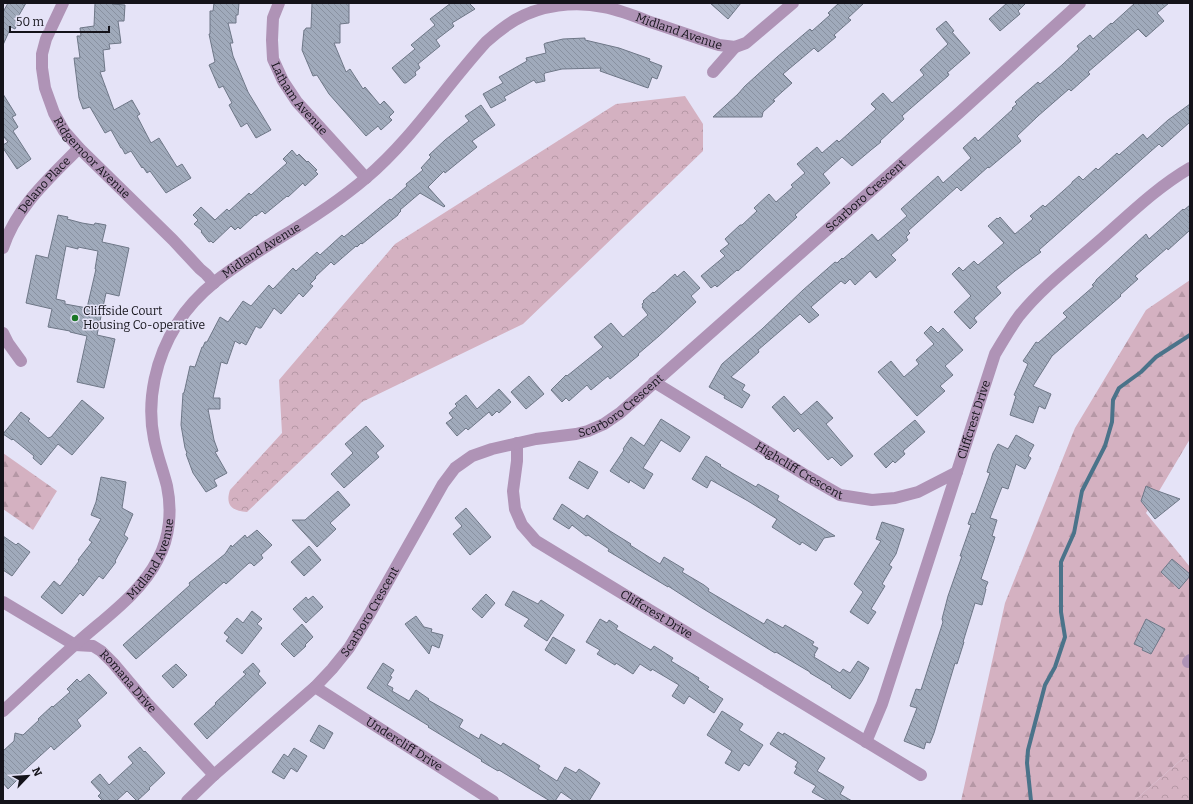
<svg xmlns="http://www.w3.org/2000/svg" width="1193" height="804" font-family="Bitter,serif">
	<style>
		.forest { fill: url(#forest-firs) }
		.park { fill: url(#park-crowns) }
		.lines { fill: none; stroke-linecap: round; stroke-linejoin: round }
		.stream { stroke: #4b738a; stroke-width: 4 }
		.building { fill: url(#building-back-hatch); stroke: #6e7787; fill-rule: evenodd }
		.minor { stroke: #af93b6; stroke-width: 12 }
		.poi-dot { fill: #1b7726; stroke: #e5e3f7; stroke-width: 1.5 }
		.labels { text-anchor: middle; stroke-width: 3; stroke-linejoin: round; paint-order: stroke }
		.street-label { font-size: 12px; fill: #14131a; stroke: #e5e3f7 }
		.poi-label { font-size: 12px; fill: #14131a; stroke: #e5e3f7; text-anchor: start }
	</style>
	<defs>
		<pattern id="forest-firs" width="22" height="20" patternUnits="userSpaceOnUse"><rect width="22" height="20" fill="#d4b1c1"/><path d="M5 1l3.5 6h-7zM16 11l3.5 6h-7z" fill="#b597a5"/></pattern>
		<pattern id="park-crowns" width="20" height="18" patternUnits="userSpaceOnUse"><rect width="20" height="18" fill="#d4b1c1"/><path d="M2 6a3 3 0 1 1 6 0M12 15a3 3 0 1 1 6 0" fill="none" stroke="#b597a5"/></pattern>
		<pattern id="building-back-hatch" width="6" height="6" patternUnits="userSpaceOnUse"><rect width="6" height="6" fill="#a0aabb"/><path d="M-1 5l2 2M0 0l6 6M5-1l2 2" fill="none" stroke="#8991a0"/></pattern>
	</defs>
	<rect width="100%" height="100%" fill="#e5e3f7"/>
	<path class="forest" d="M1190,280V439L1146,513L1190,567V752L1134,801H961L1005,603L1075,428L1146,310Z
		M3,453L57,491L33,530L3,509Z"/>
	<path class="park" d="M685,96L703,124V151L523,324L362,402L247,512C232,511 225,505 230,490L282,433L279,380L395,244L616,104Z
		M1190,752V801H1134L1135,800Z"/>
	<g class="lines">
		<path class="stream" d="M1031,801L1027,763L1028,750L1045,685L1055,667L1065,637L1061,612V562L1074,533L1082,491L1105,446L1112,422L1113,400L1119,388L1141,372L1156,357L1190,335"/>
	</g>
	<path class="building" d="M8,3H26L18,17L20,18L15,29L11,27L3,45V12Z
		M95,3H112V4L125,5L124,21H118L121,43L109,44L110,49L103,50L105,71L100,72L114,110L132,100L140,114L137,116L151,143L159,138L177,167L182,164L191,178L166,193L150,171L147,173L143,167L142,168L131,151L125,154L122,148H121L111,130L105,133L90,107L83,109L79,98L74,58H80L77,36H81L80,28L94,26Z
		M214,3H239L238,15H236V23H228L233,43H230L233,56L248,92L271,130L256,138L247,123L241,127L229,105L232,103L223,86L219,88L209,65L215,62L209,34H210V11H213Z
		M312,3H349V23L340,24V43H334L346,72L350,69L363,89L365,87L380,105L384,101L394,112L389,117L392,120L381,130L378,126L366,136L329,94L317,75L313,76L302,50L304,30H305L306,28H311Z
		M451,3H469L475,9L452,23L454,26L453,27L436,40L440,46L418,64L420,68L415,72L416,75L406,83H404L392,68L415,49L411,45L435,25L430,19Z
		M710,3H741L728,19Z
		M839,3H864L848,18L851,20L834,35L836,37L818,52L814,48L783,74L792,83L773,100L775,101L763,112L762,117H713L738,94L745,86L777,57L810,29L812,31L830,15L828,13Z
		M1007,3H1026L1018,11L1020,14L1000,31L989,19Z
		M1135,3H1169L1157,13L1164,21L1146,37L1138,29L1088,72L1090,74L1071,91L1069,89L1038,116L1017,136L1021,141L989,168L988,167L961,191L957,187L908,231L910,233L906,237L908,240L891,255L896,260L876,278L870,271L855,285L850,279L845,284L841,281L811,307L819,315L809,323L800,314L758,350L759,352L731,377L745,385L742,390L750,395L742,408L724,398L725,396L709,387L722,364L762,329L803,290L835,262L837,263L842,258L843,259L872,234L878,241L907,216L901,209L938,176L943,183L971,158L963,148L975,137L978,141L1013,109L1012,108L1017,104L1015,102L1038,82L1040,84L1062,65L1079,49L1077,46L1090,35L1093,39L1111,23L1112,24L1113,23Z
		M946,21L954,31L952,32L970,53L947,73L949,74L948,76L903,115L902,116L904,119L880,141L881,142L871,150L852,166L842,157L823,174L830,183L795,215L797,217L738,271L737,270L717,287L715,285L711,288L701,276L725,256L720,251L729,244L725,239L740,225H742L757,211L754,208L769,194L776,202L793,187L791,185L805,173L797,164L817,147L822,153L837,140L839,142L876,109L871,104L883,93L892,103L924,75L920,70L948,44L936,29Z
		M585,38V40L619,48L650,59L649,61L662,66L657,79L652,77L648,88L600,71L601,68L562,69L545,73L544,74L545,81L536,83L534,80L504,97L506,100L491,108L483,94L503,83L499,77L527,61L526,58L546,53L544,44L546,43L563,39Z
		M3,94L16,115L12,117L18,127L13,131L31,159L17,169L3,148V145L8,142L4,137H3Z
		M1190,104V122L1162,147L1159,144L1039,250L1041,252L1015,271L996,287L1001,293L974,318L977,322L970,329L954,312L971,296L952,274L959,267L963,271L974,261L978,265L1004,243L988,226L997,218L998,219L1000,217L1015,234L1033,219L1030,216L1043,205L1045,207L1072,183V182L1079,176L1083,180L1096,168L1098,170L1117,153L1119,155L1143,134L1147,139L1168,120Z
		M481,105L495,125L472,141L477,147L445,173L444,171L428,187L445,206L444,207L420,193L400,210L401,211L398,214V215L362,244L361,243L357,247L356,246L334,265L331,262L315,277L316,278L310,284L313,286L303,297L299,293L281,314L274,308L261,328H259L256,326L246,345L241,342L240,344L235,341L227,364L221,362L213,398H220V409H208L214,440L218,451L215,452L227,473L214,480L217,486L206,492L193,473L186,454L187,453L185,448L181,425L183,393H184L190,366L195,367L202,347H203L205,342H207L220,317L228,322L243,301L251,306L269,285L273,289L293,268L296,271L317,252L320,255L342,235L344,237L390,199L391,200L407,186L406,184L423,170L421,168L431,157L429,155L445,140L469,121L465,116Z
		M292,150L297,156L299,154L307,162L308,161L317,170L315,171L318,174L305,186L303,183L288,197L287,196L265,214L262,211L256,216L255,215L240,229L238,227L235,230L231,226L213,243L211,241L209,242L201,232L202,231L194,224L198,220L193,215L201,207L215,220L227,209L229,211L249,193L251,195L287,163L283,159Z
		M1190,205V230L1168,250L1167,248L1135,276L1138,279L1120,295L1121,296L1052,356L1033,386L1051,394L1045,409L1039,406L1033,423L1010,415L1016,396L1014,395L1028,364L1023,361L1036,342L1038,343L1067,317L1063,313L1094,286L1092,285L1096,281V280L1146,234L1149,239L1183,209L1184,210Z
		M58,215L68,217L67,219L82,223L94,225L95,223L106,225L102,242L129,248L119,296L106,293L97,335L115,339L104,388L77,382L87,336L70,332V331L48,327L52,309L26,303L36,255L48,258ZM66,246L78,249V247L98,251L95,269H96L87,308L65,304V301L56,299Z
		M684,271L700,288L691,296L696,302L659,336L638,354L639,355L610,379L608,376L591,390L587,385L569,401L566,398L562,402L551,390L566,375L567,376L603,347L594,337L611,323L623,337L648,315L642,307L643,306L642,304L644,302L643,301L653,292L654,293L675,274L677,277Z
		M931,326L938,333L943,328L963,350L945,366L953,375L940,386L945,391L917,416L878,372L891,361L904,377L919,364L916,360L934,344L924,333Z
		M529,376L544,394L526,409L511,392Z
		M499,389L511,402L499,413L497,411L492,416L489,412L468,430L466,428L457,436L446,423L453,418L449,413L457,406L455,404L466,395L477,409Z
		M784,396L801,415L817,401L833,418L826,424L853,456L841,466L832,457L828,460L798,428L794,432L772,407Z
		M82,400L104,418L72,455L58,444L41,465L33,458L34,456L13,439L12,440L3,434L21,412L30,419L28,421L48,438L51,437Z
		M661,419L690,437L680,452L661,440L643,468L653,474L644,489L630,480L629,483L610,471L624,450L623,449L631,437L644,446Z
		M915,420L925,432L903,451L905,454L895,463L893,461L886,468L874,454Z
		M366,426L384,446L376,453L379,457L344,488L331,474L353,453L345,444Z
		M1016,435L1034,445L1028,456L1031,458L1025,469L1016,464L1008,489L1002,487L990,518L997,520L992,536L995,537L981,579L988,582L985,589H986L982,605L975,603L963,642H964L957,664L955,663L934,733L930,743L926,742L924,749L904,741L917,708L910,706L916,689L921,690L943,622L942,619L948,596L962,556H960L971,525L968,524L972,513L975,514L990,473L987,472L993,453L998,444L1008,449Z
		M706,456L721,465L720,466L756,487L758,484L779,496L777,500L835,536L824,538L816,551L802,542L800,545L772,527L777,519L748,501L711,480L707,488L692,479Z
		M579,461L598,472L588,489L569,478Z
		M101,477L126,482L122,508L133,514L124,535L128,538L115,561L116,562L103,579L99,576L83,596L80,593L62,614L41,597L54,581L60,586L79,561L78,560L92,542L89,540L101,519L91,515L96,502Z
		M1146,486L1155,490L1180,499L1155,519L1141,501Z
		M338,491L350,505L330,523L336,529L317,547L292,520H305Z
		M562,504L584,519L587,515L610,531L631,544L630,545L660,564L664,557L684,569L682,572L704,585L709,589L708,591L764,624L767,619L783,628L785,625L814,642L812,645L818,648L814,655H815L814,657L840,673L843,669L850,673L858,661L869,668L862,681L850,699L831,687L832,686L810,673V672L776,652L775,653L702,608L668,586V587L608,551L609,549L588,535L586,536L572,525L569,529L553,519Z
		M466,508L491,537L470,555L453,534L462,526L455,518Z
		M882,522L904,529L896,554L889,565L892,567L882,584L885,586L871,609L876,612L868,624L850,612L863,592L854,584L881,541L876,539Z
		M257,530L272,545L261,555L263,558L254,566L251,563H249L226,584L224,582L136,659L123,645L190,585L189,583L225,554L231,545L232,547L245,535L247,538Z
		M3,536L16,545L18,543L30,552L12,576L3,570Z
		M309,546L321,560L304,576L291,562Z
		M1172,559L1190,574V576L1179,589L1161,572Z
		M513,591L538,604L541,600L564,615L547,641L524,626L529,619L505,605Z
		M486,594L495,603L482,618L472,609Z
		M313,596L323,607L306,623L293,609L306,597L308,600Z
		M252,611L262,619L257,624L262,628L242,654L226,641L229,637L224,633L237,618L243,623Z
		M416,616L424,627L432,629L431,632L443,635L439,648L432,645L429,654L405,624Z
		M600,619L607,623L609,620L618,626L616,629L651,650L654,646L673,658L671,661L699,678L698,680L709,687L707,689L723,699L714,713L689,696L684,704L672,696L679,685L652,669L651,671L640,664L633,674L616,663L615,665L597,654L600,650L586,642Z
		M1146,619L1165,629L1151,654L1142,650L1143,648L1134,644Z
		M302,624L313,637L305,645L306,646L294,657L281,644Z
		M553,637L575,650L566,664L545,650Z
		M253,663L260,671L258,674L266,683L207,739L194,724L216,704L215,703L246,674L243,672Z
		M383,663L394,670L390,676L392,677L387,685L393,688L392,691L409,701L416,690L429,699L428,700L463,720L459,727L479,739L481,734L501,746L503,743L540,766L538,769L557,781L565,767L576,773L579,769L600,783L589,801H574L561,792L555,801H550L499,770L498,771L481,761L482,760L428,727L429,726L367,688Z
		M176,664L187,675L173,688L162,676Z
		M89,674L107,693L77,720L81,726L54,750L51,746L18,776L19,778L8,789L3,783V751L14,741L15,733L23,735L39,720L38,719L52,706L53,707L70,692L67,689L77,679L80,682Z
		M722,711L743,724L739,730L763,745L749,766L744,763L739,771L725,763L732,751L707,735Z
		M319,725L333,733L324,749L310,741Z
		M778,732L783,735L784,733L825,758L817,771L844,787L840,794L852,801H828L812,792L816,786L794,773L797,768L795,767L798,762L770,744Z
		M140,747L144,752L145,751L165,773L149,788L150,789L137,801L127,791L116,801H103L98,796L101,793L91,782L100,774L109,785L133,763L128,757Z
		M294,748L307,756L297,772L291,768L284,779L272,772L284,754L288,757Z"/>
	<g class="lines">
		<g class="minor">
			<path id="s1" d="M63,3L46,39L42,54V68L45,88L54,113L64,131L79,148L173,240L200,269L206,274L214,283"/>
			<path id="s2" d="M279,3L273,18L272,40L273,59L283,81L297,102L366,178"/>
			<path d="M713,72L735,47"/>
			<path id="s3" d="M3,248C16,207 50,178 79,148"/>
			<path d="M3,333L8,343L21,361"/>
			<path id="s4" d="M654,382L807,476L840,495L872,500L895,498L918,492L957,472"/>
			<path id="s5" d="M517,443V461L513,491L515,509L522,525L536,541L921,775"/>
			<path id="s6" d="M3,602L75,645L93,646L101,651L113,663L146,702L214,775"/>
			<path d="M1188,662L1190,660"/>
			<path id="s7" d="M315,687L493,801"/>
			<path id="s8" d="M3,711C28,688 53,664 78,642C106,617 141,593 158,559C170,537 172,510 167,486C163,470 157,455 154,439C146,400 156,357 177,324C201,285 241,263 278,239C308,221 339,201 366,178C412,139 445,87 486,42C495,34 505,26 515,20C541,5 574,1 604,7C620,10 635,16 650,22C673,29 696,38 719,45L735,47L746,43L793,3"/>
			<path id="s9" d="M866,742L882,704L995,354C1003,341 1010,328 1019,316C1044,285 1077,261 1106,235C1133,211 1159,186 1190,168"/>
			<path id="s10" d="M187,801L214,775L315,687L332,669L349,648L369,615L443,484L455,468L472,456L492,449L536,439L576,434L588,431L604,424L620,413L960,112L1080,3"/>
		</g>
	</g>
	<circle class="poi-dot" cx="75" cy="318" r="4"/>
	<g class="labels">
		<g class="street-label">
			<text dy="4" stroke="none"><textPath href="#s8" startOffset="1091">Midland Avenue</textPath></text>
			<text dy="4" stroke="none"><textPath href="#s2" startOffset="105">Latham Avenue</textPath></text>
			<text dy="4" stroke="none"><textPath href="#s1" startOffset="175">Ridgemoor Avenue</textPath></text>
			<text dy="4" stroke="none"><textPath href="#s3" startOffset="76">Delano Place</textPath></text>
			<text dy="4" stroke="none"><textPath href="#s10" startOffset="937">Scarboro Crescent</textPath></text>
			<text dy="4" stroke="none"><textPath href="#s8" startOffset="575">Midland Avenue</textPath></text>
			<text dy="4" stroke="none"><textPath href="#s10" startOffset="613">Scarboro Crescent</textPath></text>
			<text dy="4" stroke="none"><textPath href="#s9" startOffset="340">Cliffcrest Drive</textPath></text>
			<text dy="4" stroke="none"><textPath href="#s4" startOffset="170">Highcliff Crescent</textPath></text>
			<text dy="4" stroke="none"><textPath href="#s8" startOffset="215">Midland Avenue</textPath></text>
			<text dy="4" stroke="none"><textPath href="#s10" startOffset="265">Scarboro Crescent</textPath></text>
			<text dy="4" stroke="none"><textPath href="#s5" startOffset="246">Cliffcrest Drive</textPath></text>
			<text dy="4" stroke="none"><textPath href="#s6" startOffset="152">Romana Drive</textPath></text>
			<text dy="4" stroke="none"><textPath href="#s7" startOffset="106">Undercliff Drive</textPath></text>
		</g>
		<g class="poi-label">
			<text x="83" y="315">Cliffside Court<tspan x="83" dy="14">Housing Co-operative</tspan></text>
		</g>
	</g>
	<rect width="1193" height="804" fill="none" stroke="#14131a" stroke-width="8"/>
	<g transform="translate(28 776) rotate(65)" stroke="#e5e3f7" stroke-width="3" paint-order="stroke">
	<path d="M0-3L7 15L0 10L-7 15Z" fill="#14131a"/>
	<text y="-6" font-size="11" font-weight="bold" text-anchor="middle" fill="#14131a">N</text>
	</g>
	<path d="M10 26v6h99v-6" fill="none" stroke="#14131a" stroke-width="2"/>
	<text x="16" y="26" font-size="12" fill="#14131a" stroke="#e5e3f7" stroke-width="3" paint-order="stroke">50 m</text>
</svg>
